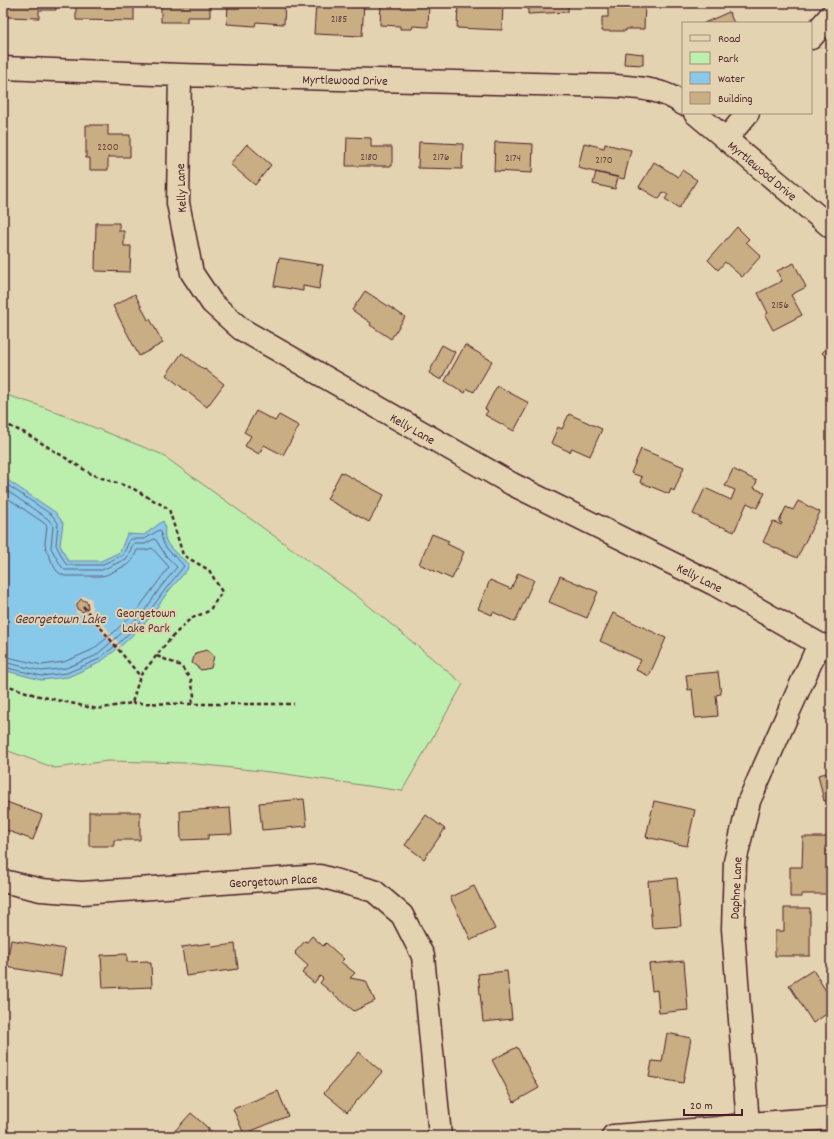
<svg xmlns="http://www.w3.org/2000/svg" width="834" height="1139" font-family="Dekko,sans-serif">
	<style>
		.green { fill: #bceeae; stroke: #83866c }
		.water { fill: #88c8e9; stroke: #6f849d }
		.pier { fill: #e4d3b0 }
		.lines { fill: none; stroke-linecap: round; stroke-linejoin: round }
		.shore { stroke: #636377; stroke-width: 1 }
		.building { fill: #c9ad83; stroke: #4a1f2b }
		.minor-casing { stroke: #4a1f2b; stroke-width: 25 }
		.path { stroke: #4a1f2b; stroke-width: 2.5; stroke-dasharray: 4 3; stroke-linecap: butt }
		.minor { stroke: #e4d3b0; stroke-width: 22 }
		.labels { text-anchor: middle; stroke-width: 4; stroke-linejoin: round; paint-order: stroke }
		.number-label { font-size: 11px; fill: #6a4241 }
		.street-label { font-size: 13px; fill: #4a1f2b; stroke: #e4d3b0 }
		.park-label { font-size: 13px; fill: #553438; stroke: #e4d3b0 }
		.water-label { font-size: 14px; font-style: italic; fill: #533848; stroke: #e4d3b0 }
	</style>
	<rect width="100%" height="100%" fill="#e4d3b0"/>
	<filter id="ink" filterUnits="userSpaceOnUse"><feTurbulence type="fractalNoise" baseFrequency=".025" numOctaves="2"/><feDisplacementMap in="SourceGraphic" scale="8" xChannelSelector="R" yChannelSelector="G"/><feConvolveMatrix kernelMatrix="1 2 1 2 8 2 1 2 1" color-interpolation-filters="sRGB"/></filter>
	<g filter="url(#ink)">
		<path class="green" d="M3,394L35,404L161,454L357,596L463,684L402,791L279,773L187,763L108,761L55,768L3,749Z"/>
		<path class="water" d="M3,477L55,512L63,523L60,545L68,561H101L120,552L127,534L144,535L163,521C166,527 164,531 165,537C166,547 182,558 189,564L187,570L167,593L149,619L121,646L99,663L68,677L41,680L3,670Z"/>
		<path class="pier" d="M82,596L91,598L93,609L92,610L121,646L117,650L87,615L85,616L76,613L75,603Z"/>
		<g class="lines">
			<path class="shore" d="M3,482L52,515L58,523L56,545L65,563L67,565H101L123,555L130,539H145L159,530L161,531C161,550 174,553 184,566L164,591L146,616L119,643L97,660L67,673L42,676L3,667
				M3,488L48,519L53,525L51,548L61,566L65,570H102L126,559L128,556L133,544H145L154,539L156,540L166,556L177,567L160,588L143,613L115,639L95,656L66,668L42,671L3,662
				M3,495L44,523L47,526L45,543L46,550L56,570L59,573L65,576H101L106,575L129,564L133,559L137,550H146L152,548L169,567L138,609L112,634L92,650L64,662L42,665L3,656"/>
		</g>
		<path class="building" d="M7,3H56V10H39V18L7,17Z
			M76,3H134V21L76,20Z
			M161,3H210V17H187V22H161Z
			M228,3H285L284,24L256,22L255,26L227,24Z
			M316,3H364L362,36L314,34Z
			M381,3H429L428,27L413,26L412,29H400V26L380,25Z
			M458,3H503L502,30L457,28Z
			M528,3H568V12L528,14Z
			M592,3H605V6H592Z
			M608,3H645L644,29H626V31H602V17H608Z
			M729,12L734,23H704Z
			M625,52L643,54V65L624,64Z
			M86,125H108V135H130V157H108V170H90V158H86Z
			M831,132V156L827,133Z
			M347,137L371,138V147H392V166H346Z
			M419,142L463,144L462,169L418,168Z
			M495,142L533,144L532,173L494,171Z
			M584,143L604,148L605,144L631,150L624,179L578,168Z
			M247,144L271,165L255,185L230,164Z
			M654,162L678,177L682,170L697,180L679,208L665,199L668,195L663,192L659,199L639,187Z
			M596,172L618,177L615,189L593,184Z
			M96,223H119V231H124V246H131L130,272L95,271Z
			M737,227L749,239L746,242L761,256L742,277L725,262L718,270L708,260Z
			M279,258L323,265L319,289L303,286V291L274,286Z
			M794,263L806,287L791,295L802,315L773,330L765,315L768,313L758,293L782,281L777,271Z
			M365,291L405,317L391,339L370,325L371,323L352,310Z
			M135,294L148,320L150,319L163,343L139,356L113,306Z
			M831,343V361L822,353Z
			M442,345L455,352L441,380L429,373L438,355L437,354Z
			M465,345L492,361L474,392L467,389L465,393L445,381Z
			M182,353L204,370L205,369L224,384L207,407L166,375Z
			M497,386L529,403L514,431L485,415L488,411L485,409Z
			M256,411L275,421L279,415L299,426L283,455L264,445L259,454L245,446L251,436L244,432Z
			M569,414L602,429L590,456L572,448L570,452L551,443L558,427L562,429Z
			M641,449L684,467L674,491L671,489L669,494L640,482L642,477L631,473Z
			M733,469L757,481L754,488L765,493L757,508L747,503L734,532L721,526L720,527L693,514L705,488L731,500L735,490L725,486Z
			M341,472L384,495L369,522L327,499Z
			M798,501L820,512L797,558L763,542L773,521L781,525L782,523L779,522L786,507L793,510Z
			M432,534L449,541L447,544L464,552L452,579L419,564Z
			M831,559V572L826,569Z
			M518,573L534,580L515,622L493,612L492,615L478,609L490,580L511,589Z
			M560,576L598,592L587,618L549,602Z
			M81,599L87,602L88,608L83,612L77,609V604Z
			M613,613L666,638L649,676L636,670L641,660L600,641Z
			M207,650L214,656L211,668L201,670L192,663L195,653Z
			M718,672L721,694L716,695L718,716L695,718L692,689L688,690L686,675Z
			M831,772V799L824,801L818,775Z
			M304,799L307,826L262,830L259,803Z
			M4,801L42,815L33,840L3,829V803Z
			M654,801L695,810L687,846L646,837Z
			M230,808L232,834L208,835V839L181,840L180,811Z
			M89,812H140V840H114V846H89Z
			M426,815L445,829L424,859L405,845Z
			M803,837H831V894H802V897H790V867H802Z
			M677,878L681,926L652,928L648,881Z
			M474,886L495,929L471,940L450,897Z
			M784,908H810V956H775V931H784Z
			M312,936L323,946L326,943L344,959L341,962L355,973L350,978L366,981L375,1001L354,1011L320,983L323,979L320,976L314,983L302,973L308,966L295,954L296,953L295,952L305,941L307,942Z
			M11,940L65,949L61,976L6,967Z
			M211,943L212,947L235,944L238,969L186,976L182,947Z
			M127,954V962L148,961V963H151L152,987L128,988V987L103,988L101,955Z
			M684,961L688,1010L659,1013L657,990L652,991L649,964Z
			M813,970L831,999V1011L813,1023L789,985Z
			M507,971L512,1019L483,1022L478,974Z
			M667,1033L691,1038L683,1083L649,1077L652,1061L662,1062Z
			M517,1047L539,1088L514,1102L492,1060Z
			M359,1052L382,1072L347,1112L324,1093Z
			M278,1091L288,1116L244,1134L233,1109Z
			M191,1113L217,1136H176L173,1133Z"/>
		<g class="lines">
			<defs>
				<path id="minor" d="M811,38L831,15
					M3,68L180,75L616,86C640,88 664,89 683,104
					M180,75L178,203L192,273L212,303L241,329L512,484L714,584L819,644L831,649
					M695,113L831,227
					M726,139L748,113
					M3,881L41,890L82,893L320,876L374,891L402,915L423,956L440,1136
					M748,1124L733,929L735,862L749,801L819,644
					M613,1136L719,1128L748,1124L831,1118"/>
			</defs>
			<use href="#minor" class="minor-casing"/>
			<path class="path" d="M3,423L27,434L93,475L132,488L169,509L183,555L209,570L222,592L209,611L190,619L170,639L140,676L132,703L97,709L35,695L3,684
				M83,606L140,676
				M157,656L181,666L191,680L194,695L192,704
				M132,703L192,704H294"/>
			<use href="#minor" class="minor"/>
		</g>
	</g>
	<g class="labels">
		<g class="number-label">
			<text x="339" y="22">2185</text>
			<text x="108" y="150">2200</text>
			<text x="369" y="160">2180</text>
			<text x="441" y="160">2176</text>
			<text x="513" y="161">2174</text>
			<text x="604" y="163">2170</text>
			<text x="780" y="308">2156</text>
		</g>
		<g class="street-label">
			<text transform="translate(345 79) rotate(1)" y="5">Myrtlewood Drive</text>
			<text transform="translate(763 170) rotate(40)" y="5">Myrtlewood Drive</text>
			<text transform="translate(180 188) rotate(-92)" y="5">Kelly Lane</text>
			<text transform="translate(413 428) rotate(30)" y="5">Kelly Lane</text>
			<text transform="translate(700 577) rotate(27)" y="5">Kelly Lane</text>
			<text transform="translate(273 880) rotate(-3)" y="5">Georgetown Place</text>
			<text transform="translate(735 888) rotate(-87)" y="5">Daphne Lane</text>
		</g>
		<g class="park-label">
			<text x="146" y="617">Georgetown<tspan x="146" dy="15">Lake Park</tspan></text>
		</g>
		<g class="water-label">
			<text x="60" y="623">Georgetown Lake</text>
		</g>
	</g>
	<rect width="834" height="1139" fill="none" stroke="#e4d3b0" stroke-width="16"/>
	<rect x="8" y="8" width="818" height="1123" fill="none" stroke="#4a1f2b" stroke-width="1.5" filter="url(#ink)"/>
	<rect x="682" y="22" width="130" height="92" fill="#e4d3b0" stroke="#a68b7b"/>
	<rect x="690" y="35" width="20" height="6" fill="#e4d3b0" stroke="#a68b7b"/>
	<text x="718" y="42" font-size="12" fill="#4a1f2b">Road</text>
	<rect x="690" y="52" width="20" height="12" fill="#bceeae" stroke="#a68b7b"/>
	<text x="718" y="62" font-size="12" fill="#4a1f2b">Park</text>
	<rect x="690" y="72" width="20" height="12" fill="#88c8e9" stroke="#a68b7b"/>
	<text x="718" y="82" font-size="12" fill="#4a1f2b">Water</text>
	<rect x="690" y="92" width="20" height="12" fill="#c9ad83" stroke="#a68b7b"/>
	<text x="718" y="102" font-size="12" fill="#4a1f2b">Building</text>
	<path d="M684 1109v6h58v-6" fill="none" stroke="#4a1f2b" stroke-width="2"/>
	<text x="690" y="1109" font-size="12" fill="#4a1f2b" stroke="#e4d3b0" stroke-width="3" paint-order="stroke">20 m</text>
</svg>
